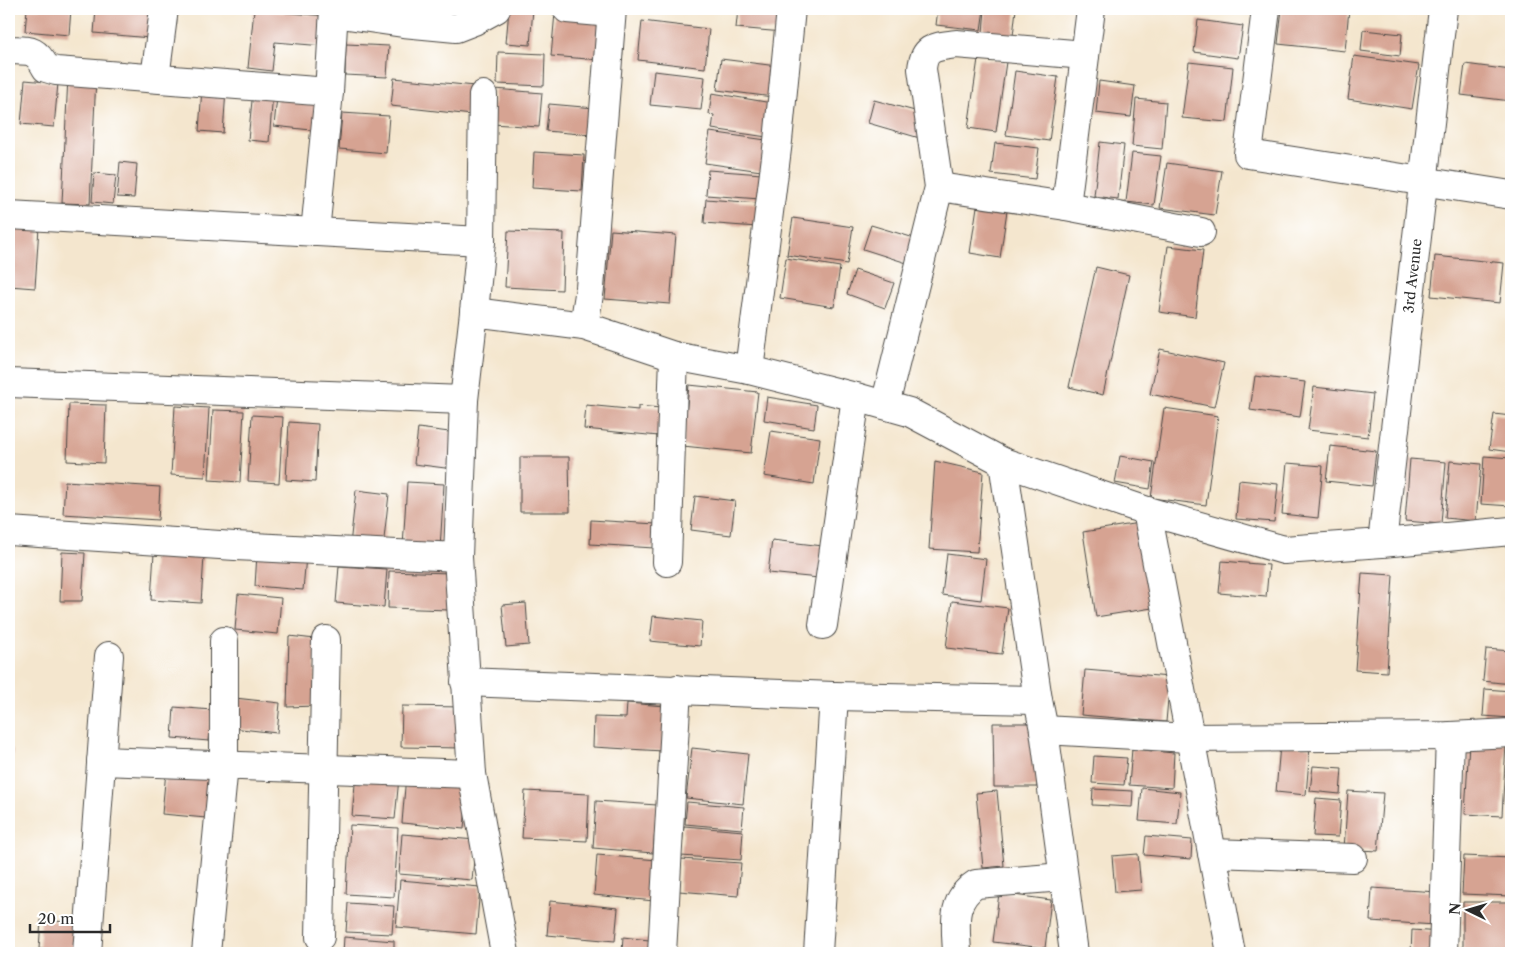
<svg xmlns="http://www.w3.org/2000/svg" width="1520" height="962" font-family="'Libre Caslon Text',serif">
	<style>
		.building { fill: #d6a392 }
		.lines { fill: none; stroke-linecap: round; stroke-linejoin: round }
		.minor-casing { stroke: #494743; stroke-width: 30 }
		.minor { stroke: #fff; stroke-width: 28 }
		.labels { text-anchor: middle; stroke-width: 4.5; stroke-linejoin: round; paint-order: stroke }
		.street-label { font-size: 14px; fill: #2b2b2b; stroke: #fff }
	</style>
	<rect width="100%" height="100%" fill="#fff"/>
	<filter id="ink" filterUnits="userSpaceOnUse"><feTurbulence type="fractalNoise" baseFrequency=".02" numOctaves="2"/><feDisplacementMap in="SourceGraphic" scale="10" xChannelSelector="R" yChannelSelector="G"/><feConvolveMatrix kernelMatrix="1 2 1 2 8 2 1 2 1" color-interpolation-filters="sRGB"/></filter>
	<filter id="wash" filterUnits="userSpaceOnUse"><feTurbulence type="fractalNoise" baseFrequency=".0096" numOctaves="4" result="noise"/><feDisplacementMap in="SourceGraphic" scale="20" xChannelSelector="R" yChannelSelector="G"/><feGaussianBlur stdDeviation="1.12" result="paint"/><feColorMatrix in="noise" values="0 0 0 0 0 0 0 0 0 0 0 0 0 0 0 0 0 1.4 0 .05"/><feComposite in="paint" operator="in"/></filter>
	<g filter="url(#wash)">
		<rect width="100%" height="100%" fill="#f4e6ce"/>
		<g id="blocks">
			<path class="building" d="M27,9H71L69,35L25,31Z
				M96,9H152L150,38L94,33Z
				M301,9H325L324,13L301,10Z
				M509,9H533L530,45L506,43Z
				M738,9H785L783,32L736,28Z
				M938,9H984L981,30L936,25Z
				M985,9H1016L1013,36L983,33Z
				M1282,9H1349L1345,51L1278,44Z
				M254,10L327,16L324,46L275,42L272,71L248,68Z
				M555,13L604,17L600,60L551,56Z
				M1198,20L1243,26L1238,58L1194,52Z
				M642,21L709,29L705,68L638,60Z
				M1363,30L1402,34L1400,56L1361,51Z
				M346,44L389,46L387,77L345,75Z
				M498,52L545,54L544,86L497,84Z
				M1354,56L1419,65L1412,109L1348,99Z
				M721,59L777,66L773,97L717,90Z
				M978,59L1006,62L996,132L968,128Z
				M1189,62L1233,67L1227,122L1182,118Z
				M1465,64L1511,70V101L1461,95Z
				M654,71L705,77L701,110L650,105Z
				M1015,71L1058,77L1049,141L1006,135Z
				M68,76L96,77L90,204L62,203Z
				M394,78L475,86L472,115L391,106Z
				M25,80L58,83L54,127L21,124Z
				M1099,81L1135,86L1131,117L1096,113Z
				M202,88L226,90L223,133L199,131Z
				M495,89L542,93L539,127L492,124Z
				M253,91L273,93L269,142L248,140Z
				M712,93L772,103L767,137L712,129L714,115L709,114Z
				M277,97L323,102L320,131L274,126Z
				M1136,99L1166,102L1162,149L1132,146Z
				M874,100L926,114L930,141L868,123Z
				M549,104L595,108L592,135L546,131Z
				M342,113L389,116L386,153L339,149Z
				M710,132L766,140L761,171L705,163Z
				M1100,142L1124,145L1118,199L1094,196Z
				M995,143L1039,148L1035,179L991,174Z
				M534,152L584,155L582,191L532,188Z
				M1132,153L1161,156L1154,205L1126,202Z
				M120,162L137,164L134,198L117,197Z
				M1167,163L1222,171L1215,215L1160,208Z
				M708,170L762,174L760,199L706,195Z
				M94,173L116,175L113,204L92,202Z
				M706,199L758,203L757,227L704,223Z
				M978,200L1008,204L1000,258L970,253Z
				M793,218L853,227L847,264L787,255Z
				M9,225L39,227L35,288L9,286Z
				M871,225L921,240L913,265L863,249Z
				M611,230L676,235L670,304L605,299Z
				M508,231L564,233L562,290L505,287Z
				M1168,246L1203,250L1195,317L1159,312Z
				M1435,256L1504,263L1500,303L1431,296Z
				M786,258L840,267L834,307L780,298Z
				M1096,267L1129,275L1103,395L1069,387Z
				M855,270L894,283L885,308L847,294Z
				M1160,349L1224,363L1214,407L1150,394Z
				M1255,376L1305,382L1300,417L1250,410Z
				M689,385L758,392L751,453L683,446Z
				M1314,387L1373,394L1368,437L1308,430Z
				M767,397L817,405L814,428L764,420Z
				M69,404L106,405L104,463L67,461Z
				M586,405L638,410V406L661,408L659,436L584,429Z
				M175,406L209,408L205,477L171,475Z
				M1164,408L1218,416L1206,505L1151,498Z
				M213,410L244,411L240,482L209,480Z
				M1494,414L1511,416V452L1489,449Z
				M252,415L283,417L279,483L248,481Z
				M289,422L318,424L315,482L286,480Z
				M418,428L457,433L453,469L414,464Z
				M771,431L820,438L814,484L764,476Z
				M1330,446L1376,451L1372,486L1326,481Z
				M1120,456L1154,462L1150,489L1115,483Z
				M1484,456L1511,458V506L1481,504Z
				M520,457H569L570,512H520Z
				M1410,459L1446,462L1441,524L1405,521Z
				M935,461L983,472L977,552L929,549Z
				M1450,461L1481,464L1476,521L1445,518Z
				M1287,463L1323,466L1318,518L1282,514Z
				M1239,480L1278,484L1274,522L1236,519Z
				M65,481L160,487L158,520L63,514Z
				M407,482L444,484L440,549L403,547Z
				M356,490L389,494L383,548L350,545Z
				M695,496L735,501L731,535L691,530Z
				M591,520L656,524L654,548L590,544Z
				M1139,523L1152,608L1096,617L1083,532Z
				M772,540L823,546L819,578L768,573Z
				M62,552L85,553L82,601H60Z
				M154,553L204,556L201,603L151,600Z
				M257,554L306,556L303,590L255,586Z
				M947,554L986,559L981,600L942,595Z
				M1222,561L1269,565L1266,597L1219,593Z
				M339,566L387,569L384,607L336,603Z
				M389,571L450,573L449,610L388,608Z
				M1362,573L1393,575L1387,672L1355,670Z
				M238,594L281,598L278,634L235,630Z
				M952,601L1008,608L1002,654L946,648Z
				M526,603L529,645L506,647L502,605Z
				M653,616L702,621L700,646L650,641Z
				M289,636L315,639V706L287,707Z
				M1486,649L1511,651V684L1483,681Z
				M1085,670L1170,677L1166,722L1081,715Z
				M1485,689L1511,691V718L1483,716Z
				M235,698L280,703L277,733L232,728Z
				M627,703L665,706L663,751L593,747L594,717L626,718Z
				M402,706L463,707V748L401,747Z
				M174,707L212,710L209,741L172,738Z
				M993,723H1036L1037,787H994Z
				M1469,742L1506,744L1502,816L1465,814Z
				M1280,745L1310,747L1306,795L1276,792Z
				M692,748L748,754L743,804L686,798Z
				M9,749H13L10,787H9Z
				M1132,749L1174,753L1172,788L1129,785Z
				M1094,756L1127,758L1124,785L1092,783Z
				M1313,766L1342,768L1340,794L1310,791Z
				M166,771L210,775L206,818L162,814Z
				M356,774L399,778L395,819L352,816Z
				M406,775L468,780L464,829L402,823Z
				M1142,788L1180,792L1177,824L1139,821Z
				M1093,789L1133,791L1132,807L1092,805Z
				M525,791L589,794L587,841L522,838Z
				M997,791L1004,866L983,868L976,793Z
				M1348,791L1383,793L1378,851L1344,849Z
				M1316,798L1341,800L1338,837L1313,836Z
				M596,801L657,805L653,853L593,848Z
				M687,802L744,807L742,829L685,824Z
				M350,825L398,828L394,897L346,894Z
				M684,826L743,831L741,860L681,856Z
				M402,834L476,840L472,880L399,874Z
				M1146,836L1192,840L1191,859L1144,855Z
				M1138,854L1141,890L1115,892L1112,856Z
				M597,855L658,860L654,901L594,895Z
				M1464,856L1511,858V896L1462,894Z
				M681,859L741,863L738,896L679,891Z
				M400,880L480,887L476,934L396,927Z
				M1372,888L1438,892L1436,925L1370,921Z
				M999,893L1051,900L1045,948L993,942Z
				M550,901L618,908L615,941L547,935Z
				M1463,902H1511V953L1463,952Z
				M348,903L394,906L392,934L346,932Z
				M41,920L79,923L77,952L39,949Z
				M1412,930L1441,932L1439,953H1411Z
				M344,937L394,941V953H343Z
				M623,937L649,940L648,953H622Z"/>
		</g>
	</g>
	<g filter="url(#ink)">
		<use href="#blocks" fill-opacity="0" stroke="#494743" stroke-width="1"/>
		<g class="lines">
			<defs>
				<g id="minor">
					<path d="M567,9L611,13"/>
					<path d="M1266,9L1248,154L1511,195"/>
					<path d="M334,13L403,23L456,28L474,21L496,9"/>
					<path d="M9,50C30,51 35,48 46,68L56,71L329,92"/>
					<path d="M155,78L164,9"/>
					<path d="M939,187L1066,206L1201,232"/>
					<path d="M1066,206L1091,9"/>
					<path d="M9,215L481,241"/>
					<path d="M315,232L329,92L334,9"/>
					<path d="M474,312L481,241L483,95"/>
					<path d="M584,326L590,288L612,9"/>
					<path d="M749,370L778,141L791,9"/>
					<path d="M9,383L464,400L474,312L584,326L674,356L749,370L856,397L909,412L1003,462L1147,511L1284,550L1382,543L1511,531"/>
					<path d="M464,400L458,557L472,774L505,953"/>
					<path d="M885,405L939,187L922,69C924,46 936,47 956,44L1085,55"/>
					<path d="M1003,462L1038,700L1044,730L1074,953"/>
					<path d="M1147,511L1231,953"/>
					<path d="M9,531L235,546L458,557"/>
					<path id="s1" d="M1382,543L1443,9"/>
					<path d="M667,562L674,356"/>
					<path d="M823,625L856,397"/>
					<path d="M465,682L834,696L1038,700"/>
					<path d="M1044,730L1189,738L1450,736L1511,733"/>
					<path d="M101,761L472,774"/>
					<path d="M1212,853L1353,858"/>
					<path d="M320,937L326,640"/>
					<path d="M87,953L109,656"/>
					<path d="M206,953L224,765V641"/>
					<path d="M662,953L677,689"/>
					<path d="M818,953L834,696"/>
					<path d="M957,953C956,926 950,901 976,884L1063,877"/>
					<path d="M1443,953L1450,736"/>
				</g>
			</defs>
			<use href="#minor" class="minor-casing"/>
			<use href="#minor" class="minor"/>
		</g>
	</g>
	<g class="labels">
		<g class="street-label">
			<text dy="5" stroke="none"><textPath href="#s1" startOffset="269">3rd Avenue</textPath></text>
		</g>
	</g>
	<rect width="1520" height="962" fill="none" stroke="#fff" stroke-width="30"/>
	<g transform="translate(1468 910) rotate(275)" stroke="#ffffff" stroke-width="4" paint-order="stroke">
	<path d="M0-4L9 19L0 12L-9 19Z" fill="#2b2b2b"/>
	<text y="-8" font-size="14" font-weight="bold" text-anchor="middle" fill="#2b2b2b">N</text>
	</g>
	<path d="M30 924v8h80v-8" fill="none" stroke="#2b2b2b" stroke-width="2.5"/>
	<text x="38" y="924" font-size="15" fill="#2b2b2b" stroke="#ffffff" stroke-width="4" paint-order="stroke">20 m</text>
</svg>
